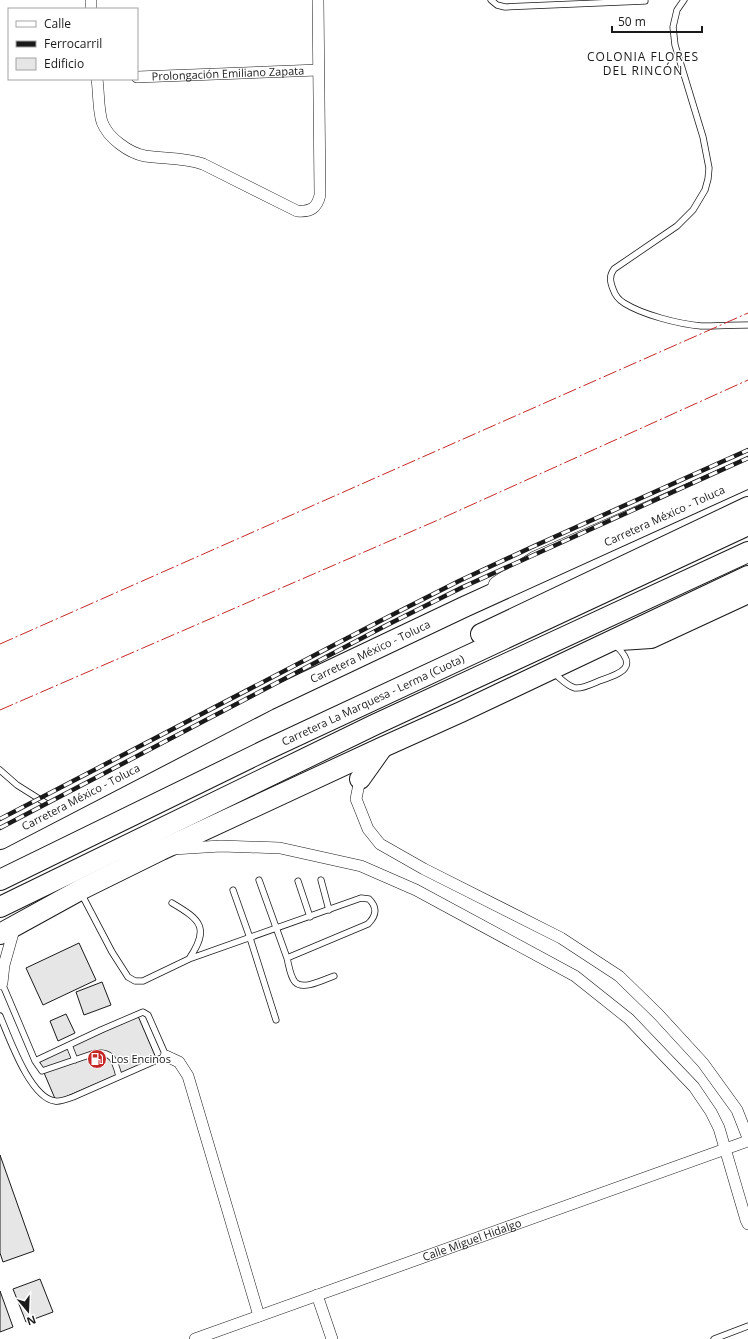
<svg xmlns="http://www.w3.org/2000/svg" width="748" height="1339" font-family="'Open Sans',sans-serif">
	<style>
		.building { fill: #e6e6e6; stroke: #1a1a1a }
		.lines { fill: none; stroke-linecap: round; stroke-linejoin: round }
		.service-casing { stroke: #1a1a1a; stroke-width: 7 }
		.minor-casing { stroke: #1a1a1a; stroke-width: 12 }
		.primary-casing { stroke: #1a1a1a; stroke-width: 18 }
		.motorway-casing { stroke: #1a1a1a; stroke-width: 22 }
		.service { stroke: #fff; stroke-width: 5.5 }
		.minor { stroke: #fff; stroke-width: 11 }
		.primary { stroke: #fff; stroke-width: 17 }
		.motorway { stroke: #fff; stroke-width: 20 }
		.rail-casing { stroke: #1a1a1a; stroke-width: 4.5 }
		.rail { stroke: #fff; stroke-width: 3; stroke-dasharray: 9; stroke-linecap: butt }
		.power { stroke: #c62828; stroke-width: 1; stroke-dasharray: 14 3 2 3; stroke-linecap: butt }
		.labels { text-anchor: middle; stroke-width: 3; stroke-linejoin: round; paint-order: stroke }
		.street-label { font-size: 11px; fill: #1a1a1a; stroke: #fff }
		.poi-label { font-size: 11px; fill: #1a1a1a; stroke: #fff; text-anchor: start }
		.neighbourhood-label { font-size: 12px; letter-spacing: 1px; fill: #1a1a1a; stroke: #fff }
	</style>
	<rect width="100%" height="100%" fill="#fff"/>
	<path class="building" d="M79,943L96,980L43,1005L26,968Z
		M102,982L111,1005L84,1015L76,992Z
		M66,1014L75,1033L58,1041L50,1021Z
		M138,1016L156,1058L56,1101L39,1061Z
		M0,1155L34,1251L3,1262L0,1253Z
		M40,1279L53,1312L26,1322L13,1289Z
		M0,1291L13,1327L0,1332Z"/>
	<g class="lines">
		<defs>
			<path id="service" d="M491,0L497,5L505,7L645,1
				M684,0L677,10L673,27L675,45L703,137L709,168L708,179L705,190L693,210L677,226L614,269C609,276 610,281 613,289C615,295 619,300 624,303C643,315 679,324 701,326C717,326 733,325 748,325
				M554,673C560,678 567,686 575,688C582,689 592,684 599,681C619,674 640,668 616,646
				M0,770L17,785L52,807
				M259,880L287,958
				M321,880L329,910
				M298,881L310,917
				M233,890L250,938L276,1020
				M81,893L112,952L128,977L135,981H143L189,959L361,898L369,899C378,908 376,916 368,924L287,958C289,966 290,976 295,982C303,991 325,979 334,976
				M172,903C201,920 210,928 189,959
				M2,983L35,1061L42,1071L95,1053C113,1051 115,1062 119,1076
				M0,1016C9,1037 30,1098 55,1101C61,1102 67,1099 73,1097L166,1056L148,1015L143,1012L101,1030L35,1061
				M69,1045L75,1060
				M714,1339L748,1326"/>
			<g id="minor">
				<path d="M91,0V9"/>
				<path id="s1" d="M137,77L318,70"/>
				<path d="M97,79C99,93 98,109 102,122C108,138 129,153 145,156C165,159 184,157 203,164L297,211C311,212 317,208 320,195L318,0"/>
				<path d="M360,779L356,799L368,829L380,844L424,869L561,938L619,976L658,1014L703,1063L737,1110L748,1138"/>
				<path d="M173,849L221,846L280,848L361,866L416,890L575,976L629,1019L694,1087L711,1112L719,1128L746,1220L748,1224"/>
				<path d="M0,984L2,983L4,965L15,926"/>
				<path d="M166,1056L179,1062L188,1076L259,1316"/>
				<path d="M317,1295L332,1339"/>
				<path id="s2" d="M195,1339L748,1141"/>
			</g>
			<path id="primary" d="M497,585L535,560L748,466"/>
			<g id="motorway">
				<path d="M481,634L748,507"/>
				<path d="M620,640L651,638L748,593"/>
				<path d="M360,779L382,748"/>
				<path id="s3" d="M0,839L268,700L464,607L748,478"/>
				<path id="s4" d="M0,880L266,750L748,525"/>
				<path d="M0,907L374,725L748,552"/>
				<path d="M0,934L80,890L161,850L383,747L461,712L748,576"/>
			</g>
		</defs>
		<use href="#service" class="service-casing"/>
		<use href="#minor" class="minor-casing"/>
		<use href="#primary" class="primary-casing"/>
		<use href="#motorway" class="motorway-casing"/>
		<use href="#service" class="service"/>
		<use href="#minor" class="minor"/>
		<use href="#primary" class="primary"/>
		<use href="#motorway" class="motorway"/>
		<defs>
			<path id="rail" d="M0,819L382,620L459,581L532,547L748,450
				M0,828L385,626L463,587L748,458"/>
		</defs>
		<use href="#rail" class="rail-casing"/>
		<use href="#rail" class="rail"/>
		<path class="power" d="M0,644L748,313
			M0,710L438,520L748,380"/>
	</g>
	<defs>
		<symbol id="fuel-disc" viewBox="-11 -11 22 22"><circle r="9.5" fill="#c62828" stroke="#fff"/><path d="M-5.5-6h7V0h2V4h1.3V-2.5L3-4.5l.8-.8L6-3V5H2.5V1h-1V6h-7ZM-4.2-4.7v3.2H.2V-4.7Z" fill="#fff"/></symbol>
	</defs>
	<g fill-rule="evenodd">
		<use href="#fuel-disc" x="86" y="1048" width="22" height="22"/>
	</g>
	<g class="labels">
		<g class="street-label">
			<text dy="4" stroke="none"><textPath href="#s1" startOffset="91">Prolongación Emiliano Zapata</textPath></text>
			<text dy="4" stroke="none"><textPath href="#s3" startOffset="739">Carretera México - Toluca</textPath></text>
			<text dy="4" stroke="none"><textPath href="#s3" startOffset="415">Carretera México - Toluca</textPath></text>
			<text dy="4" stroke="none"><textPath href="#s4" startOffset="414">Carretera La Marquesa - Lerma (Cuota)</textPath></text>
			<text dy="4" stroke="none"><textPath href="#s3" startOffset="91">Carretera México - Toluca</textPath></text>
			<text dy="4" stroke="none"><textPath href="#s2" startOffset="294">Calle Miguel Hidalgo</textPath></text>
		</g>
		<g class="poi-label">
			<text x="111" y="1063">Los Encinos</text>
		</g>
		<g class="neighbourhood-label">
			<text x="643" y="61">COLONIA FLORES<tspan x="643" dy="14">DEL RINCÓN</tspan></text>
		</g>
	</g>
	<rect x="8" y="8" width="130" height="72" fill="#ffffff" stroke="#a3a3a3"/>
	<rect x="16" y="21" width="20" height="6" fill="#ffffff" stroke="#a3a3a3"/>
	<text x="44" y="28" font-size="12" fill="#1a1a1a">Calle</text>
	<rect x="16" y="41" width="20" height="6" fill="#1a1a1a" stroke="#a3a3a3"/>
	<text x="44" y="48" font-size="12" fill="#1a1a1a">Ferrocarril</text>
	<rect x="16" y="58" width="20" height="12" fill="#e6e6e6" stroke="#a3a3a3"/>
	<text x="44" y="68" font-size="12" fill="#1a1a1a">Edificio</text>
	<g transform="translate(28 1311) rotate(161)" stroke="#ffffff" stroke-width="3" paint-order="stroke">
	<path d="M0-3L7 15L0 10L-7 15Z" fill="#1a1a1a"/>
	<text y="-6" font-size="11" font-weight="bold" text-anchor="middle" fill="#1a1a1a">N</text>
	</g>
	<path d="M612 26v6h90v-6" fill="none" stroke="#1a1a1a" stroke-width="2"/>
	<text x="618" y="26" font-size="12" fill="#1a1a1a" stroke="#ffffff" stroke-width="3" paint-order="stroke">50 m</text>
</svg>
